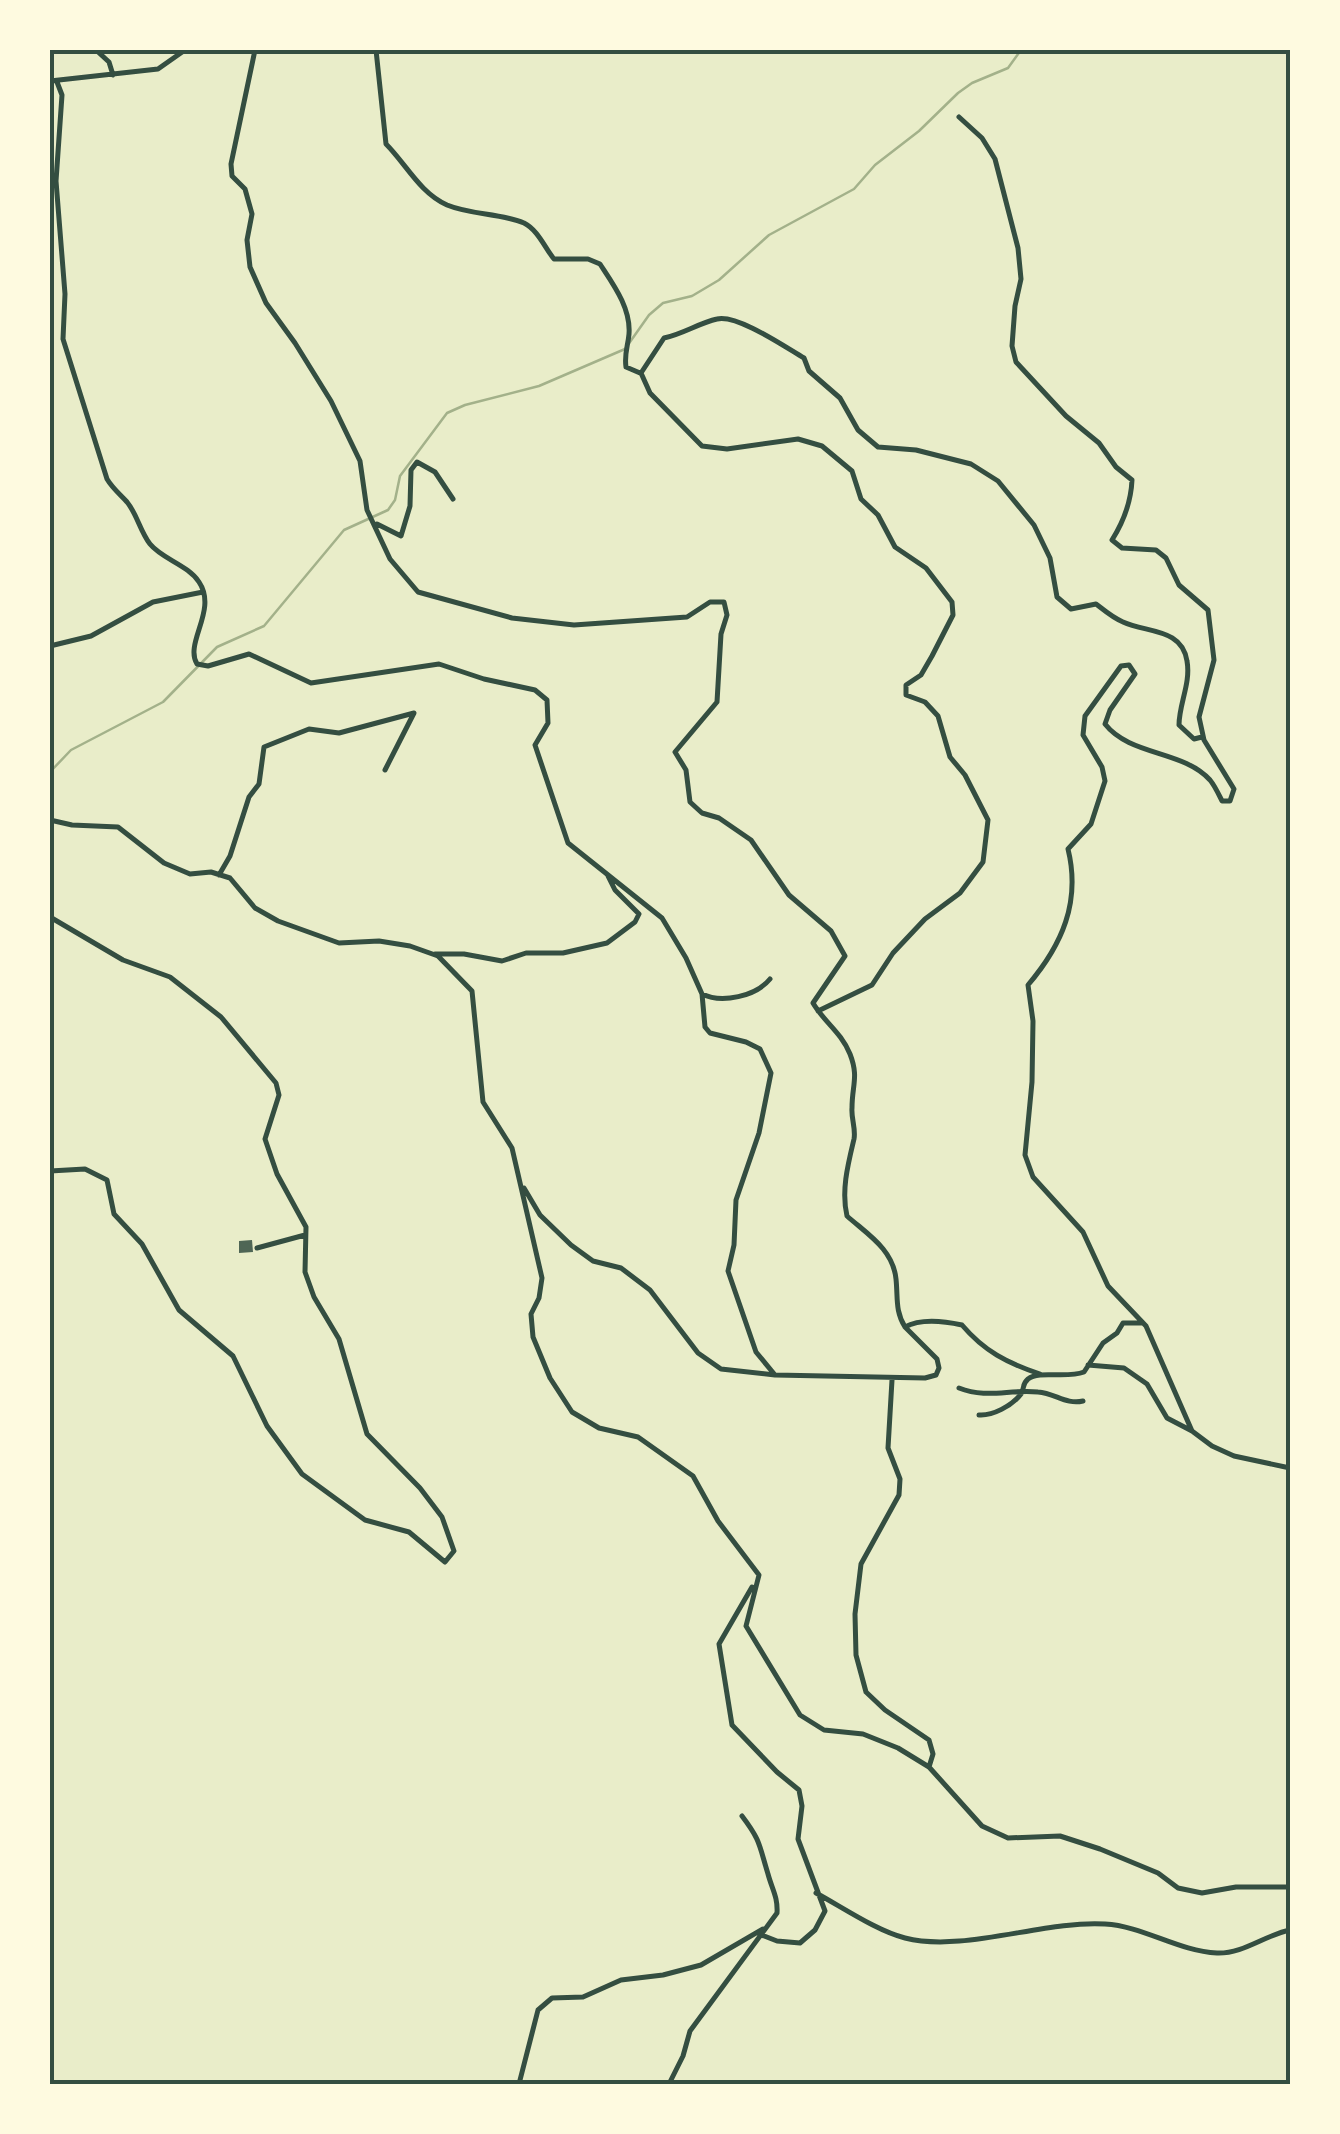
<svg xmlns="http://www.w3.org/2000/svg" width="1340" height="2134" font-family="'Public Sans',sans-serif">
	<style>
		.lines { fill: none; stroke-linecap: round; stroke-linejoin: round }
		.stream { stroke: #a3b18a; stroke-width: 2.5 }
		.building { fill: #4f6655 }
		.minor { stroke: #344e41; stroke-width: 5 }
		.neatline { fill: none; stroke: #344e41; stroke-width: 4 }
	</style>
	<rect width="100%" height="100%" fill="#e9edc9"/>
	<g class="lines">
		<path class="stream" d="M50,772L71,750L163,702L217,647L264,626L344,530L388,510L395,500L400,476L447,413L465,405L539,386L625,349L649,315L663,303L692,296L719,280L769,235L854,189L875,165L919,131L958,93L972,83L1008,68L1021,50"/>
	</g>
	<path class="building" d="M252,1240L253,1252L239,1253V1241Z"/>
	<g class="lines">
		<path class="minor" d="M96,50L109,62L113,75
			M255,50L231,164L232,176L245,189L252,214L247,240L250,267L266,303L295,343L331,401L360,461L367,510L390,559L418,592L512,618L574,625L687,617L710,602H724L727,615L721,634L717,702L675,752L686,770L690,802L702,813L719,818L751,840L789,895L831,931L845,956L813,1003C824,1022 841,1032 850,1054C859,1077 852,1085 852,1108C851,1118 856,1129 854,1139C848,1164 841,1191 847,1216C867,1234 893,1249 896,1279C898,1298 895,1311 905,1327
			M376,50L386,144C406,164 420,193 447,205C471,215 500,213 524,223C538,230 545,248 554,259H588L600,264C613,284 631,308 629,334C628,346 624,354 626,367L640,373
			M50,81L158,69L185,50
			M57,82L62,95L56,181L65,294L63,339L107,479C113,489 120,494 127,502C137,514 140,531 150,544C162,559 188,565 199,582C218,610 184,643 197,664L208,666L249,654L311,683L439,664L484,679L535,690L547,700L548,723L535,745L568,843L662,918L686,958L702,994L705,1027L710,1033L746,1042L760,1049L771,1073L759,1133L736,1200L734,1245L728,1271L756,1352L775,1375L925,1378L936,1375L939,1368L937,1359L905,1327C921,1318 944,1321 962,1325C984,1351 1007,1363 1040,1374
			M959,117L982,138L995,159L1018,248L1021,279L1015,306L1012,346L1016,362L1066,416L1099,443L1116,467L1132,480C1131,502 1124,521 1112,540L1122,548L1156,550L1166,558L1179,585L1208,610L1214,660L1199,717L1204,740L1234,789L1230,801H1222C1219,795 1215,786 1210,780C1183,750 1130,756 1105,724L1110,710L1135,674L1129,665L1121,666L1085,716L1083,735L1102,767L1105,781L1091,824L1068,849C1081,902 1062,945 1028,985L1033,1021L1032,1082L1025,1155L1033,1177L1083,1232L1108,1286L1146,1326L1192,1431
			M377,524L401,536L410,506L411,470L417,462L435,472L453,499
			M50,646L91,636L153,602L203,592
			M50,820L72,825L118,827L164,863L190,874L211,872L230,878L255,908L278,921L339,943L379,941L410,946L438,956L472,991L483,1102L512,1148L542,1278L539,1298L531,1314L533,1337L550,1378L572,1412L599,1428L638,1437L693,1476L718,1521L759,1575L746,1626L800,1715L824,1730L863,1734L898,1748L929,1767L933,1754L929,1740L885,1710L866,1692L856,1655L855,1614L861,1564L899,1495L900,1479L888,1448L892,1380
			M219,875L230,856L249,797L259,784L264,747L309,729L339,733L414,713L385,770
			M50,917L123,960L170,977L221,1017L276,1083L279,1095L265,1139L277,1174L306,1227L305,1272L314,1297L339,1339L367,1434L420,1488L442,1517L454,1551L445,1562L409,1532L365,1520L302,1474L267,1426L233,1356L179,1310L142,1244L114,1214L107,1180L85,1169L50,1171
			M435,954H464L502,961L526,953H563L607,943L635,922L639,914L615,890L608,876
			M702,994C722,1004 756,996 770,979
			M818,1011L872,985L893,953L925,919L960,893L983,862L988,820L965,775L950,757L938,716L925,702L906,695V685L921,675L932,656L953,615L952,602L926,568L895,547L878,515L861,499L852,471L822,446L798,439L727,449L702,446L650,393L641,373L664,338C683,334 699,323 717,319C737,314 785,347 804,358L809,371L840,398L858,430L878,447L916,450L971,464L998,481L1034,525L1050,558L1057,597L1071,609L1096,604C1105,611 1113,618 1123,622C1147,633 1182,628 1187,661C1191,683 1179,704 1179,725L1194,739L1202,737
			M524,1188L540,1215L571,1245L593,1261L621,1268L650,1290L698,1353L721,1369L775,1375
			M257,1248L305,1235
			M1088,1365L1124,1368L1147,1384L1167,1418L1192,1431L1212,1446L1234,1456L1290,1468
			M959,1388C987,1399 1009,1389 1038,1392C1055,1393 1066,1405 1083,1401
			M979,1415C992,1416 1012,1406 1021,1394C1025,1387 1022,1384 1028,1379C1040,1370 1066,1379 1084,1372L1103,1343L1117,1333L1123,1323H1143
			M752,1587L719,1644L732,1725L777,1772L799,1790L802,1806L798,1839L825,1911L815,1930L800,1943L777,1941L759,1934
			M929,1767L982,1826L1008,1838L1060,1836L1100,1849L1158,1873L1178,1888L1202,1893L1236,1887H1290
			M816,1893C842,1907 877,1931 905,1938C963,1953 1045,1920 1105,1924C1143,1926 1178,1951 1217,1953C1243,1954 1265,1935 1290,1930
			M519,2084L538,2010L552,1998L583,1997L621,1980L663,1975L701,1965L763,1929
			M669,2084L683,2056L690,2031L777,1913C778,1897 772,1889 768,1874C759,1845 761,1841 742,1816"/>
	</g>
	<rect width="1340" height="2134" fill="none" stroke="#fefae0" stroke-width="105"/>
	<rect x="52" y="52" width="1236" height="2030" class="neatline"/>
</svg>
